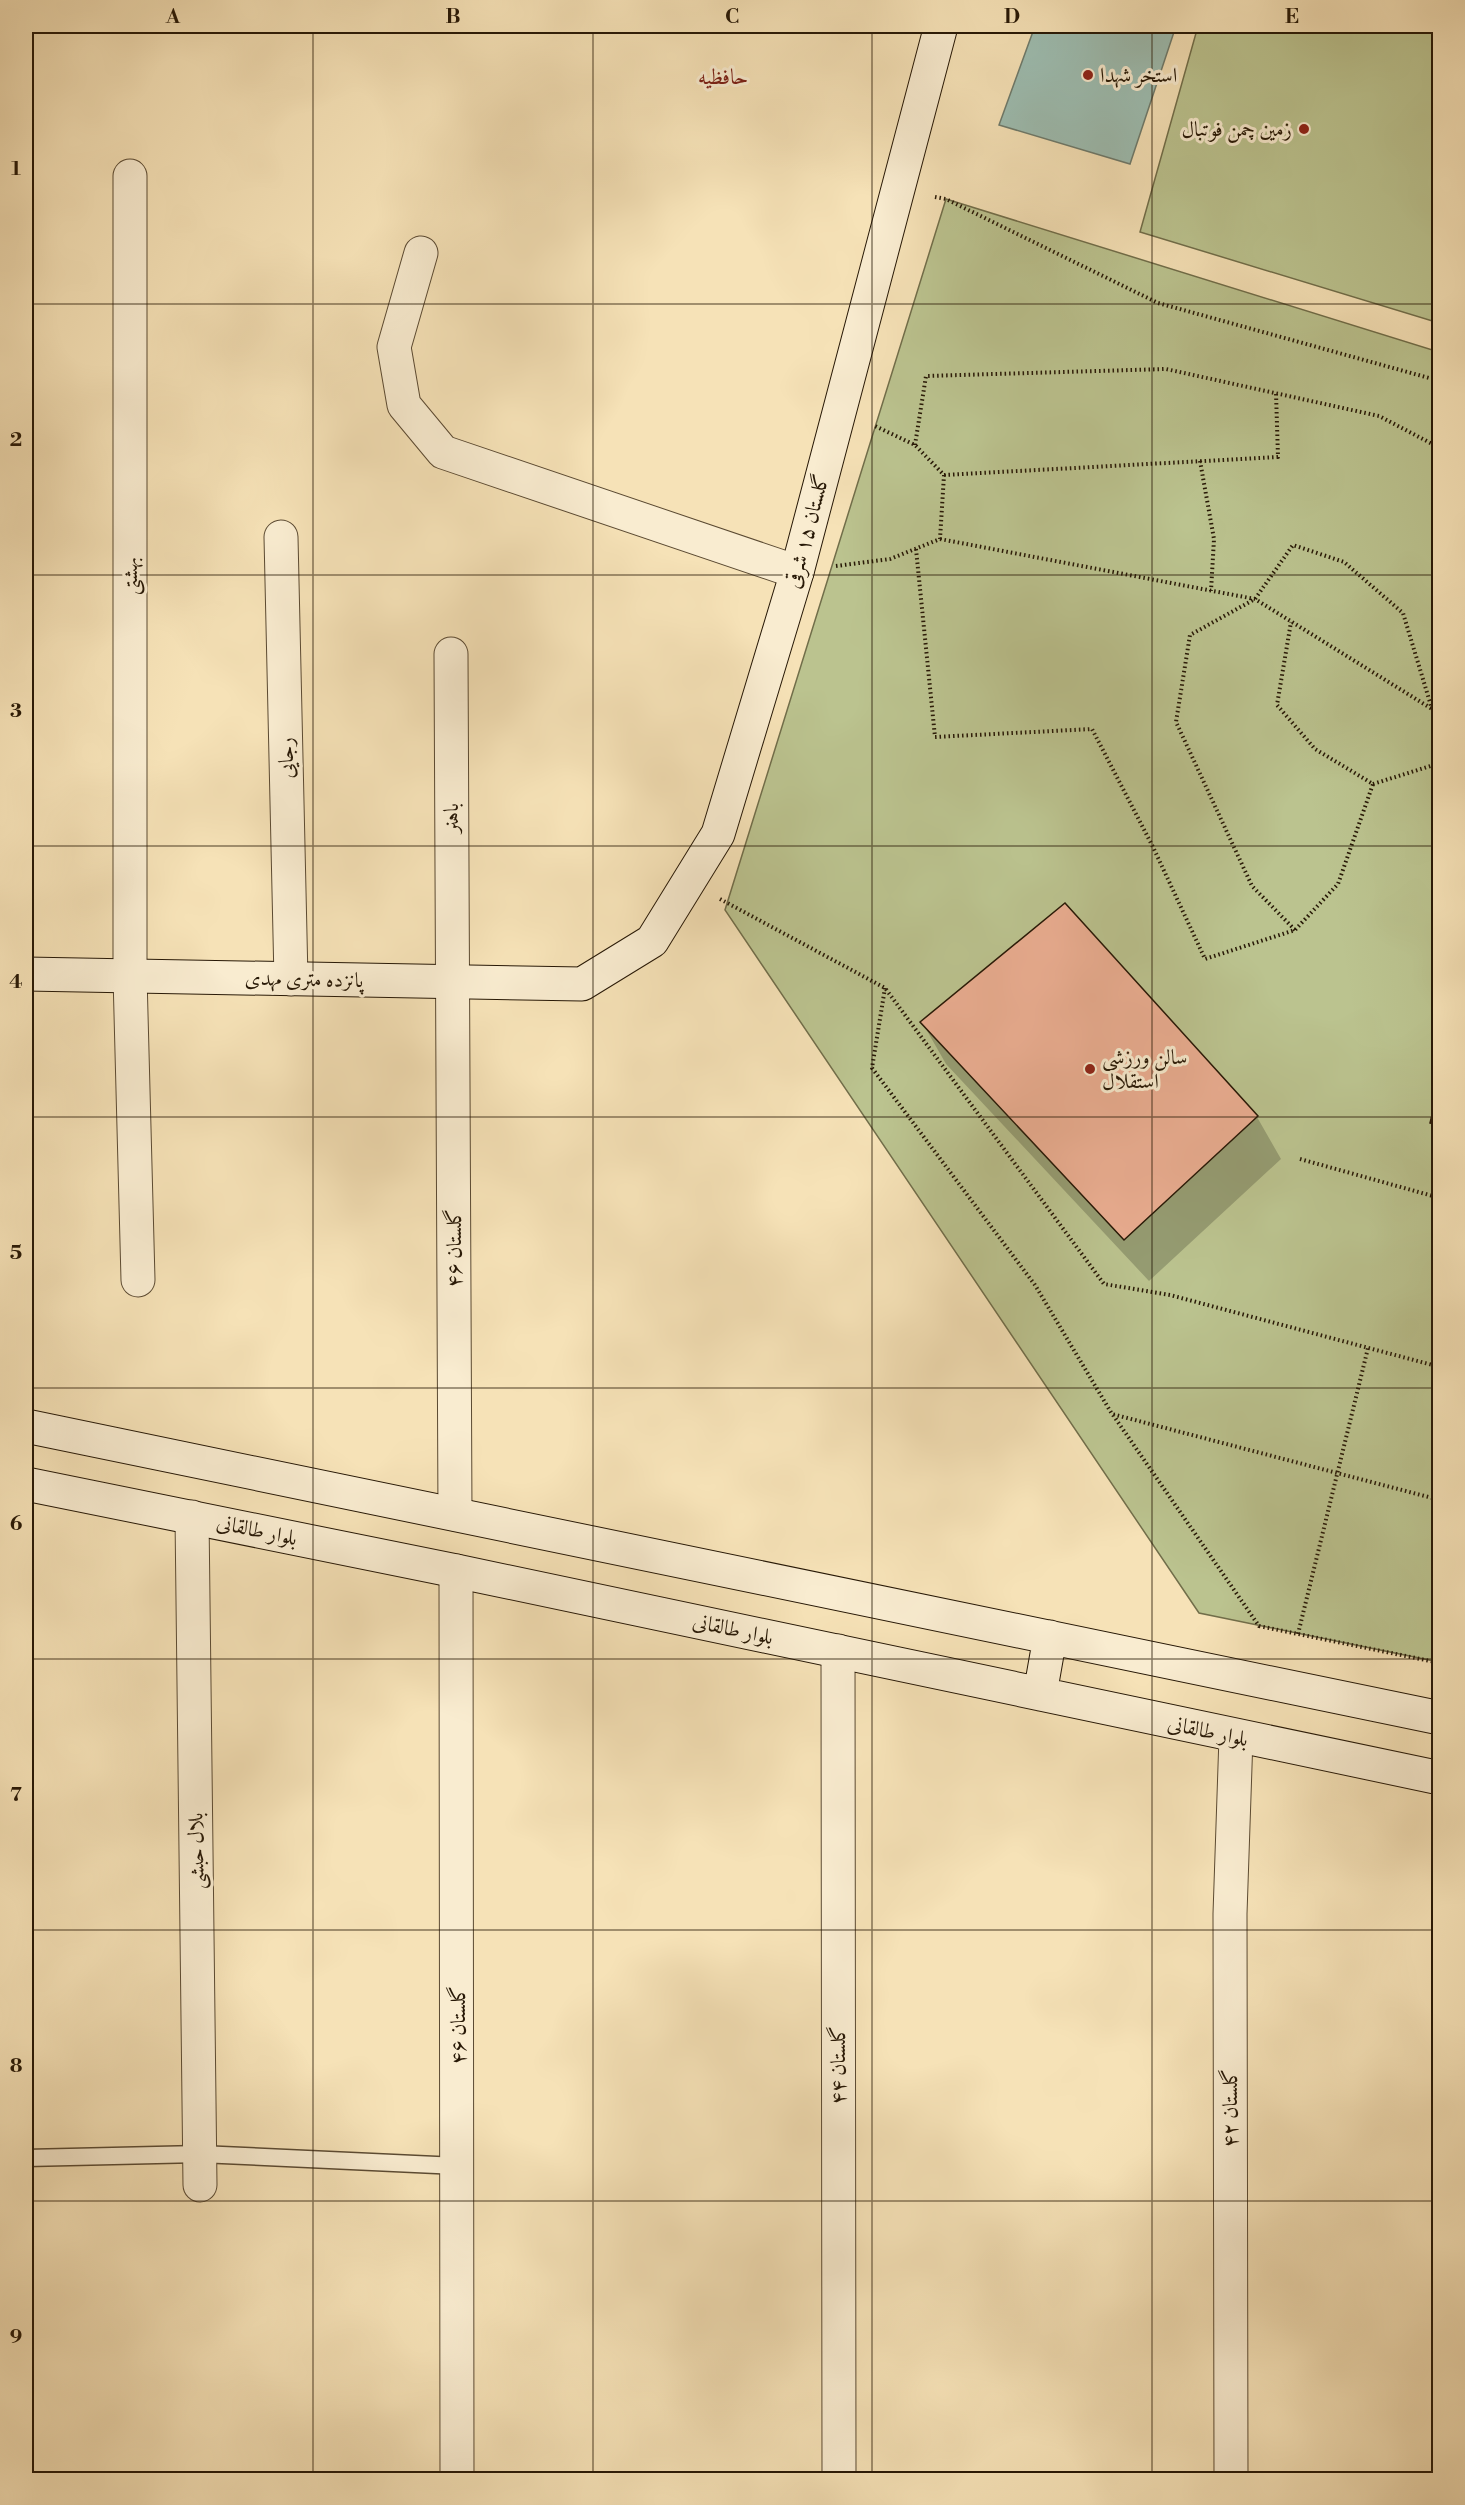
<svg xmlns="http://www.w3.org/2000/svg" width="1465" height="2505" font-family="'Libre Bodoni',Amiri,serif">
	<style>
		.green { fill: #bbc38f; stroke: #716e4a; stroke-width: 1.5 }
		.water { fill: #9dbdb1; stroke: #6e7b6d; stroke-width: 1.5 }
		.shadow { fill: #0003 }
		.building { fill: #eaad91; stroke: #271806; stroke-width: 1.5 }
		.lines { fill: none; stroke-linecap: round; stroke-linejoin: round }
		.lane-casing { stroke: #5b4a32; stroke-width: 19 }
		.street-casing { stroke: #5b4a32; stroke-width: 35 }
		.secondary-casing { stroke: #271806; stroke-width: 35 }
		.path { stroke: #271806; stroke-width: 4; stroke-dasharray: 1.5 3; stroke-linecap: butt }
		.lane { stroke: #f9ecd0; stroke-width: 16 }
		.street { stroke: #f9ecd0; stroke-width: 33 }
		.secondary { stroke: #f9ecd0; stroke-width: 33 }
		.grid { fill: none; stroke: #271806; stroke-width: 1.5; stroke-opacity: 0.55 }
		.poi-dot { fill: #8f2418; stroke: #f9ecd0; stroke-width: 2 }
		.labels { text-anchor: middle; stroke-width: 6; stroke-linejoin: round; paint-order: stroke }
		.poi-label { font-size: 21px; fill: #271806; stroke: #f9ecd0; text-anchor: start }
		.street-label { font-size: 21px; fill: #271806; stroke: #f9ecd0 }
		.neighbourhood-label { font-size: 22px; fill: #7a1f14; stroke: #f9ecd0 }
		.neatline { fill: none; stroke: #271806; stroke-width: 2 }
		.grid-label { font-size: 20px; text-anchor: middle; font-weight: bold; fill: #271806 }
	</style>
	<rect width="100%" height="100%" fill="#f6e2b7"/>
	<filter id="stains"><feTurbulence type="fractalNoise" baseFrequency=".00333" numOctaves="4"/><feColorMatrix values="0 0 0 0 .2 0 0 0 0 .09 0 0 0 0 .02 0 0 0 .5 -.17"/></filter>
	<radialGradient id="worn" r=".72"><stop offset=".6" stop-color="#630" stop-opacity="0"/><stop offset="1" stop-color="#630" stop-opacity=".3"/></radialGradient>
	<path class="green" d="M1198,26H1439V323L1140,232Z
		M946,199L1439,352V1662L1199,1613L725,910Z"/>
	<path class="water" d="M1035,26H1176L1130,164L999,125Z"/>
	<path class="shadow" d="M1065,905L1257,1117L1281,1159L1149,1281L946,1064L922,1022Z
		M1440,1091V1137L1432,1123Z"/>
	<path class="building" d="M1065,903L1258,1116L1124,1240L920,1022Z
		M1440,1084V1126L1430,1123Z"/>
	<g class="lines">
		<defs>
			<path id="lane" d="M26,2158L200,2154L458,2166"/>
			<path id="street" d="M130,176V976L138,1280
				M421,253L394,347L404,405L443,452L797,572
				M281,537L291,979
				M451,654L455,1514
				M192,1517L200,2185
				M456,1571L457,2480
				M838,1651L839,2480
				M1231,2480L1230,1914L1236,1737"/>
			<path id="secondary" d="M26,974L582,984L652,941L718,834L797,572L941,26
				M26,1426L1440,1718
				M26,1484L456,1571L1440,1778
				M1040,1694L1050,1637"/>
		</defs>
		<use href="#lane" class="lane-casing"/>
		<use href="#street" class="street-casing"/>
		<use href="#secondary" class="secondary-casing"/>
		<path class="path" d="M935,197L946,199L1158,303L1440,381
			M915,445L926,376L1166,369L1379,416L1440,448
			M1200,461L1214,539L1211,591
			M944,475L1278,457L1276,393
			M940,539L1255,599L1432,709L1440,724
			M916,549L935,737L1092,729L1153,847L1205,959L1295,930L1338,884L1373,784L1315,749L1277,705L1291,622
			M836,566L890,559L940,539L944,475L915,445L875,426
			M1373,784L1440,763
			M720,899L885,988L1104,1284L1170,1295L1440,1367
			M1295,930L1252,886L1176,722L1190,635L1255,599L1293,545L1344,562L1403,613L1432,709
			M885,988L872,1068L1035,1285L1112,1414L1440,1500
			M1300,1159L1440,1198
			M1113,1415L1259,1626L1440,1663
			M1298,1634L1368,1348"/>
		<use href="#lane" class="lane"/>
		<use href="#street" class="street"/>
		<use href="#secondary" class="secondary"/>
	</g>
	<path class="grid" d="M313,26V2480M593,26V2480M872,26V2480M1152,26V2480M26,304H1440M26,575H1440M26,846H1440M26,1117H1440M26,1388H1440M26,1659H1440M26,1930H1440M26,2201H1440"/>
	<g class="poi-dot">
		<circle cx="1088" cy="75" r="6"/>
		<circle cx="1304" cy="129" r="6"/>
		<circle cx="1090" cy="1069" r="6"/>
	</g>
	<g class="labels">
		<g class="poi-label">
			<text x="1100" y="82">استخر شهدا</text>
			<text x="1292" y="136" text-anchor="end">زمین چمن فوتبال</text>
			<text x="1102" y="1064">سالن ورزشی<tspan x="1102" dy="24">استقلال</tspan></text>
		</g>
		<g class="street-label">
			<text transform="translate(807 531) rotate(-75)" y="7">گلستان ۱۵ شرقی</text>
			<text transform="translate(130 576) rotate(-90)" y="7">بهشتی</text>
			<text transform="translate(286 758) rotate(-91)" y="7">رجایی</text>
			<text transform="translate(451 818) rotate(-90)" y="7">باهنر</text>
			<text transform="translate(304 979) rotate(1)" y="7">پانزده متری مهدی</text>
			<text transform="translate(454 1248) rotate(-90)" y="7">گلستان ۴۶</text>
			<text transform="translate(257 1530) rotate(12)" y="7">بلوار طالقانی</text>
			<text transform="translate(733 1629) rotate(12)" y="7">بلوار طالقانی</text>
			<text transform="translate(1208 1731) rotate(12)" y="7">بلوار طالقانی</text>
			<text transform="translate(196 1851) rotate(-91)" y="7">بلال حبشی</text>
			<text transform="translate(458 2025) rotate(-90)" y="7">گلستان ۴۶</text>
			<text transform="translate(838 2065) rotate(-90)" y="7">گلستان ۴۴</text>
			<text transform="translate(1230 2108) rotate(-90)" y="7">گلستان ۴۲</text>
		</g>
		<g class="neighbourhood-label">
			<text x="723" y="84">حافظیه</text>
		</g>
	</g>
	<rect width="1465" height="2505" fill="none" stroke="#f6e2b7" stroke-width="66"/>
	<rect x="33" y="33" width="1399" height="2439" class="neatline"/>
	<g class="grid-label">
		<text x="173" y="23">A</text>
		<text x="453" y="23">B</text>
		<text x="732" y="23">C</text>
		<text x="1012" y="23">D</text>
		<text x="1292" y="23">E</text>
		<text x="16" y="175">1</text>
		<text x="16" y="446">2</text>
		<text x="16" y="717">3</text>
		<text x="16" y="988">4</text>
		<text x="16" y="1259">5</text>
		<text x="16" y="1530">6</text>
		<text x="16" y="1801">7</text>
		<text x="16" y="2072">8</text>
		<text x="16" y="2343">9</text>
	</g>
	<rect width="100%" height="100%" filter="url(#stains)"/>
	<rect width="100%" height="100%" fill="url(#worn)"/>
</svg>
